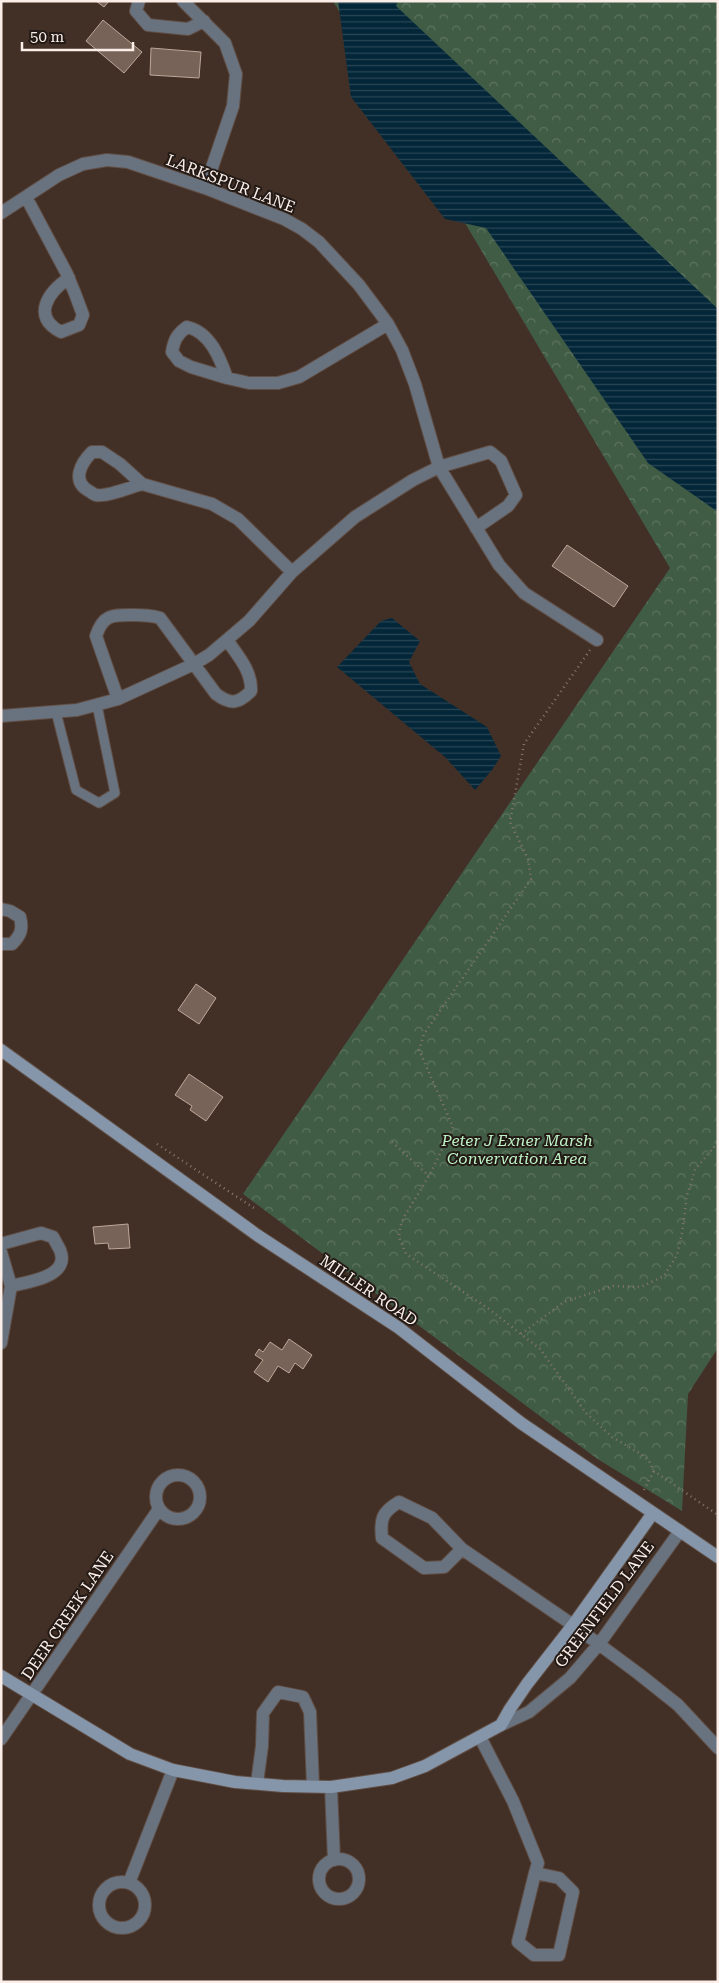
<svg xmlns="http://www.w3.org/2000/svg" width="719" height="1983" font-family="'Roboto Serif',serif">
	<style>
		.park { fill: url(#park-crowns) }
		.water { fill: url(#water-rules) }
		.building { fill: #786358; stroke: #bea79b }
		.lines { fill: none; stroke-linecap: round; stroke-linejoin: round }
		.lane-casing { stroke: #604e45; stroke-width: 11 }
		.street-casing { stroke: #604e45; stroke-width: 14 }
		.secondary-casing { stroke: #604e45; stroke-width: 14 }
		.path { stroke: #87776e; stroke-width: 2.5; stroke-dasharray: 1 4; stroke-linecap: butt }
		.lane { stroke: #697380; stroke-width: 9 }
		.street { stroke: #697380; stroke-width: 12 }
		.secondary { stroke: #8696aa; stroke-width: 12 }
		.labels { text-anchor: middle; stroke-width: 4; stroke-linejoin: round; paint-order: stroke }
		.street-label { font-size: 16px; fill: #fbeee8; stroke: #231a16 }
		.park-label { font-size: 16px; font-style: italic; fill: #bef3c6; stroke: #231a16 }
	</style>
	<defs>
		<pattern id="park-crowns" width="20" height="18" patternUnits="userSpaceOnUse" patternTransform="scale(1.25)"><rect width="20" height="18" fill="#415c45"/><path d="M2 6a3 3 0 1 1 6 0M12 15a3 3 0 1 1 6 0" fill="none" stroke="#5d7460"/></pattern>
		<pattern id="water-rules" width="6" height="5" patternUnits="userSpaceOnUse" patternTransform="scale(1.25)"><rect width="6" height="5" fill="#032638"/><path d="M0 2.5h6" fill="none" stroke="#294655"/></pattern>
	</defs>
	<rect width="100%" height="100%" fill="#423026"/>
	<path class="park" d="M333,1H718V1348L688,1394L682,1511L596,1458L243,1194L670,568Z"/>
	<path class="water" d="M338,1H398L396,6L718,309V512L648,463L486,228L445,219L351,97Z
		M392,618L420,641L409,662L420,684L487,727L501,756L492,770L475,790L446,758L337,667L381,621Z"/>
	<path class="building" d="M96,1H109L104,7Z
		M103,20L142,52L124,73L86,41Z
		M151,48L201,52L199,78L150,75Z
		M567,545L628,586L614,607L552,566Z
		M196,984L216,998L199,1024L178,1010Z
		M189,1074L223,1097L206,1121L190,1110L192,1106L175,1095Z
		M128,1224L130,1248L109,1249L108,1243L95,1244L93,1227Z
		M289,1339L312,1355L303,1369L295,1363L289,1373L278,1366L268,1382L254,1372L263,1360L255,1355L259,1349L263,1352L270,1342L282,1350Z"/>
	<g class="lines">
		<defs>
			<path id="lane" d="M56,712L76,790L99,803L115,793L97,705"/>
			<path id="street" d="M139,1L136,11L148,25L188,29L204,21
				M183,1L225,43L236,74L233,106L205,188
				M26,197L67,274C73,288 78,301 83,315L79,325L61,332C31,317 48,292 69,278
				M1,213L59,175L83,164L107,160L128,162L205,188L284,219L302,229L319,242L359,285L388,324L402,350L415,384L439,467L499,565L524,593L597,640
				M227,378C220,358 210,332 187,327C177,334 174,340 172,352L179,361L191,367L227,378L249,383H278L299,377L388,324
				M142,484C131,487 107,497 96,495C93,494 91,492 89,491C71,481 81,463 92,452H102L120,464L142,484L212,504L238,519L292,572
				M118,699L96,636C103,614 113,615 133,615C143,615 151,615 160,618L216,694C231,705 238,704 251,691C252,671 238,656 227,640
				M1,716L77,710L118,699L194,664L209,655L249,621L292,572L355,517L413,480L439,467L490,452L501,461L516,495L508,506L476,528
				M1,909L10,911L20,917C23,929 21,935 12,944H1
				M1,1244L41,1233L53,1237C55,1241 58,1246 60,1250C71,1277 27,1282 11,1286
				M1,1252L11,1286L1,1343
				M156 1497a22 22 0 1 1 44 0a22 22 0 1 1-44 0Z
				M462,1549L444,1567L424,1568L382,1538C380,1519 382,1512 399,1502L432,1518L462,1549L573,1625L639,1674L678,1705L718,1748
				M501,1725L529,1712L570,1678L599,1644L680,1531
				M480,1737L513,1801L538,1863L535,1873L518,1942L534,1955H559L573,1892L559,1878L535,1873
				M1,1739L159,1509
				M257,1783L262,1746L263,1713L278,1692L303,1697L310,1712L313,1786
				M331,1787L334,1860
				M319 1879a20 20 0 1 1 40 0a20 20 0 1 1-40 0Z
				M99 1905a23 23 0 1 1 46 0a23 23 0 1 1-46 0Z
				M129,1883L173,1770"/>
			<path id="secondary" d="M1,1050L257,1235L399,1328L521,1423L718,1557
				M1,1676L130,1754L173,1770L235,1782L283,1786L331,1787L392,1778L425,1766L501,1725L510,1709L527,1684L573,1625L653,1513"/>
		</defs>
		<use href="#lane" class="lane-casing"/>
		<use href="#street" class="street-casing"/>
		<use href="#secondary" class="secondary-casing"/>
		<path class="path" d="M590,650L524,744L510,822L528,859L531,879L424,1034L419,1050L453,1127L429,1176L404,1217L400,1227L399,1237L406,1254L489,1309L540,1349L586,1413L612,1437L641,1454L649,1461L654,1471L718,1515
			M392,1142L429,1176
			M157,1144L257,1210
			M521,1334L564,1302L613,1286L641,1287L664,1276L677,1255L682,1233L687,1195L695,1170L718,1142
			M644,1490L654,1471"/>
		<use href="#lane" class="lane"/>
		<use href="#street" class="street"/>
		<use href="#secondary" class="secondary"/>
	</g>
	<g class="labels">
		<g class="street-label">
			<text transform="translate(231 183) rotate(21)" y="6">LARKSPUR LANE</text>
			<text transform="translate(369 1290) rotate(34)" y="6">MILLER ROAD</text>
			<text transform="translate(604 1604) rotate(-53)" y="6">GREENFIELD LANE</text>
			<text transform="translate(67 1615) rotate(-56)" y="6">DEER CREEK LANE</text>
		</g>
		<g class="park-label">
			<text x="517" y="1146">Peter J Exner Marsh<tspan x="517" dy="18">Convervation Area</tspan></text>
		</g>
	</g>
	<rect width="719" height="1983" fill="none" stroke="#fbeee8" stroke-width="5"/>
	<path d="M22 42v8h111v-8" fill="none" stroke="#fbeee8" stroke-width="2.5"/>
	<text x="30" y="42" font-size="15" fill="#fbeee8" stroke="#231a16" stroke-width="4" paint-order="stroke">50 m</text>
</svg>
